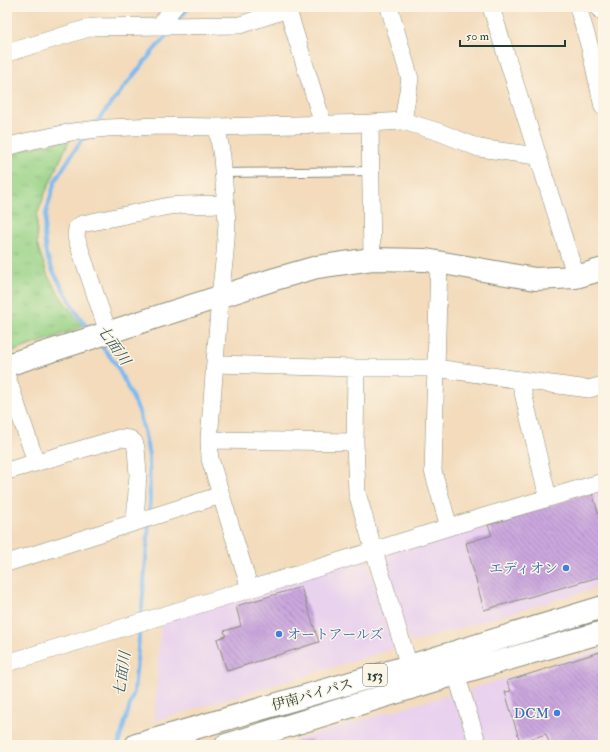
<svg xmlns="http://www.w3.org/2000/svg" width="610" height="752" font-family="'IM FELL Double Pica','Noto Serif JP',serif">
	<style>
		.built { fill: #e9d2ee }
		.park { fill: url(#park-tufts); stroke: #5c885e }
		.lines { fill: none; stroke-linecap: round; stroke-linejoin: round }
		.stream { stroke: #7bbaef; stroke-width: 4 }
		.building { fill: url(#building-back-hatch) }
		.lane-casing { stroke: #898c78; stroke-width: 10 }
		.street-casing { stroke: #898c78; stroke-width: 18 }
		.secondary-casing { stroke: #898c78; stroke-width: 24 }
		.highway-casing { stroke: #898c78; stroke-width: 24 }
		.lane { stroke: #fff; stroke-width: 8 }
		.street { stroke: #fff; stroke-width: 17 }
		.secondary { stroke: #fff; stroke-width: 22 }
		.highway { stroke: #fff; stroke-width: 22 }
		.shop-dot { fill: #3f7fe0; stroke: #fcf5e5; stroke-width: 1.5 }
		.labels { text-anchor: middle; stroke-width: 3; stroke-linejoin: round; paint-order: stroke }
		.shield { fill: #fcf5e5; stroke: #617469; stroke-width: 1 }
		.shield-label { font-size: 13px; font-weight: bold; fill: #1f3d34 }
		.shop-label { font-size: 14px; fill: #366cbe; stroke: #fcf5e5; text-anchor: end }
		.street-label { font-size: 14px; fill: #1f3d34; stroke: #fcf5e5 }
		.water-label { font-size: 15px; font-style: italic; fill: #365c63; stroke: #fcf5e5 }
	</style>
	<defs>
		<pattern id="park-tufts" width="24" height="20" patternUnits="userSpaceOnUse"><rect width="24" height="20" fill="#98d387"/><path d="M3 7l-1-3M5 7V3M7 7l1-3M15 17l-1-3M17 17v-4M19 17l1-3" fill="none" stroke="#7bac6f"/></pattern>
		<pattern id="building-back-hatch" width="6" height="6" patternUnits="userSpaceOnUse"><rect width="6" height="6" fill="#cba7de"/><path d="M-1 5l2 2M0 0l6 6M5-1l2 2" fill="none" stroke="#a489b5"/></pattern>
	</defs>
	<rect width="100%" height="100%" fill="#fcf5e5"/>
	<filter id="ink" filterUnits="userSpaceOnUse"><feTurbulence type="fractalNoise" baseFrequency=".025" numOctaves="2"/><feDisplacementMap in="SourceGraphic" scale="8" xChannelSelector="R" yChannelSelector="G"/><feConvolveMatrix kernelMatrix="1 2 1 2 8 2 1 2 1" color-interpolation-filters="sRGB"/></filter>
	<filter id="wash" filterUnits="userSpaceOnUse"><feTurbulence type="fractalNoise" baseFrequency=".012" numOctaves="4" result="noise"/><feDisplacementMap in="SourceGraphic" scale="16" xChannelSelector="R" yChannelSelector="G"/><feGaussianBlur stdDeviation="0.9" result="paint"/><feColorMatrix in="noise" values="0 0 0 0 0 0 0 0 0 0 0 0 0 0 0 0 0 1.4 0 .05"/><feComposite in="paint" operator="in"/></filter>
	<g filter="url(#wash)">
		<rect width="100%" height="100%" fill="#f3dbbc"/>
		<path class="built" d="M603,488V586L410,643L382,559L385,553Z
			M367,558L396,645L393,649L154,721L161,620Z
			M603,649V745H485L469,689Z
			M454,693L470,745H279L325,731Z"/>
		<path class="park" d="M70,139L46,191L37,215V244L48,276L62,299L83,327L9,353L7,352V153Z"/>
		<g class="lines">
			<path class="stream" d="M178,21L189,7
				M94,125L154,50L163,40L170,31
				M84,137L78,145L55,181L46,213L44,234L46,254L53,271L76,312L90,332
				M99,343L115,363L125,382L139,411L145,435L149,456L150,500L149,514
				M141,618L149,523
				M118,745L134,692L140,627"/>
		</g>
		<g id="blocks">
			<path class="building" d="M592,492L603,529V581L601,582L599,577L484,610L466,543L492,535L488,525Z
				M301,587L319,642L227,671L217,639L226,636L224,631L241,626L236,606Z
				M603,651V745H550L546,734L520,742L505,692L511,691L507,681Z
				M312,739L313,743L320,741L322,745H287L301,740Z"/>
		</g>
	</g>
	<g filter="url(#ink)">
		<use href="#blocks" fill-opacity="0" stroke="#898c78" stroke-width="1"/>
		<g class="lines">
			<defs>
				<path id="lane" d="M224,173L371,171"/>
				<path id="street" d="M287,7L323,124
					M389,7L410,79L403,121
					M491,7L576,277
					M578,7L590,48L603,107
					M159,26L174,7
					M7,53L92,27L240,25L288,9
					M370,123L372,259
					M217,127L222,157L227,223L225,253L220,297L209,440L210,459L250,589
					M7,147L25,142L72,132L107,128L158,126L217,127L370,123L403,121L439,132L479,148L537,156
					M439,262L433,471L449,527
					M108,332L76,237L77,228L82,224L169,206L182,205L225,204
					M215,364L356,368H436L520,380L589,389L603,385
					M356,368L355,442L357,493L374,551L409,666
					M7,377L36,462
					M520,380L548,498
					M209,440L355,442
					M7,471L120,438L130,439L134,442L136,448L138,474L135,522
					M7,563L221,495
					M7,663L250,589L449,527L603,482
					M456,674L478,745"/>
				<path id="secondary" d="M602,7L603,9
					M7,365L275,279L317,267L372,259L426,260L535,279L576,277L603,269"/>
				<path id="highway" d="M136,745L409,666L603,607
					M226,745L456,674L603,632"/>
			</defs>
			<use href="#lane" class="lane-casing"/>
			<use href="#street" class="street-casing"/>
			<use href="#secondary" class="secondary-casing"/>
			<use href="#highway" class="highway-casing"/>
			<use href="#lane" class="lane"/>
			<use href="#street" class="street"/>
			<use href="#secondary" class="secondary"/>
			<use href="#highway" class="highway"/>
		</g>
	</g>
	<g class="shop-dot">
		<circle cx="566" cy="568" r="4"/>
		<circle cx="279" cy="634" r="4"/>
		<circle cx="557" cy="713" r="4"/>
	</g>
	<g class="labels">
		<rect class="shield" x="363" y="664" width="24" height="22" rx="3"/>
		<g class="shield-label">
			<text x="375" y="680">153</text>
		</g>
		<g class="shop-label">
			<text x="558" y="573">エディオン</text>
			<text x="287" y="639" text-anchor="start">オートアールズ</text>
			<text x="549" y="718">DCM</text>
		</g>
		<g class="street-label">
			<text transform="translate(312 694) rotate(-16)" y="5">伊南バイパス</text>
		</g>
		<g class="water-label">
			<text transform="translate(114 345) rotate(55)" y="5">七面川</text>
			<text transform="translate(122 674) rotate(-82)" y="5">七面川</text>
		</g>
	</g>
	<rect width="610" height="752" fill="none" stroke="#fcf5e5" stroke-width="24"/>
	<path d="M460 40v6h105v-6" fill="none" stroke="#1f3d34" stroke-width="2"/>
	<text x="466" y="40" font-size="12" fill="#1f3d34" stroke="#fcf5e5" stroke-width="3" paint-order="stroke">50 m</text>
</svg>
